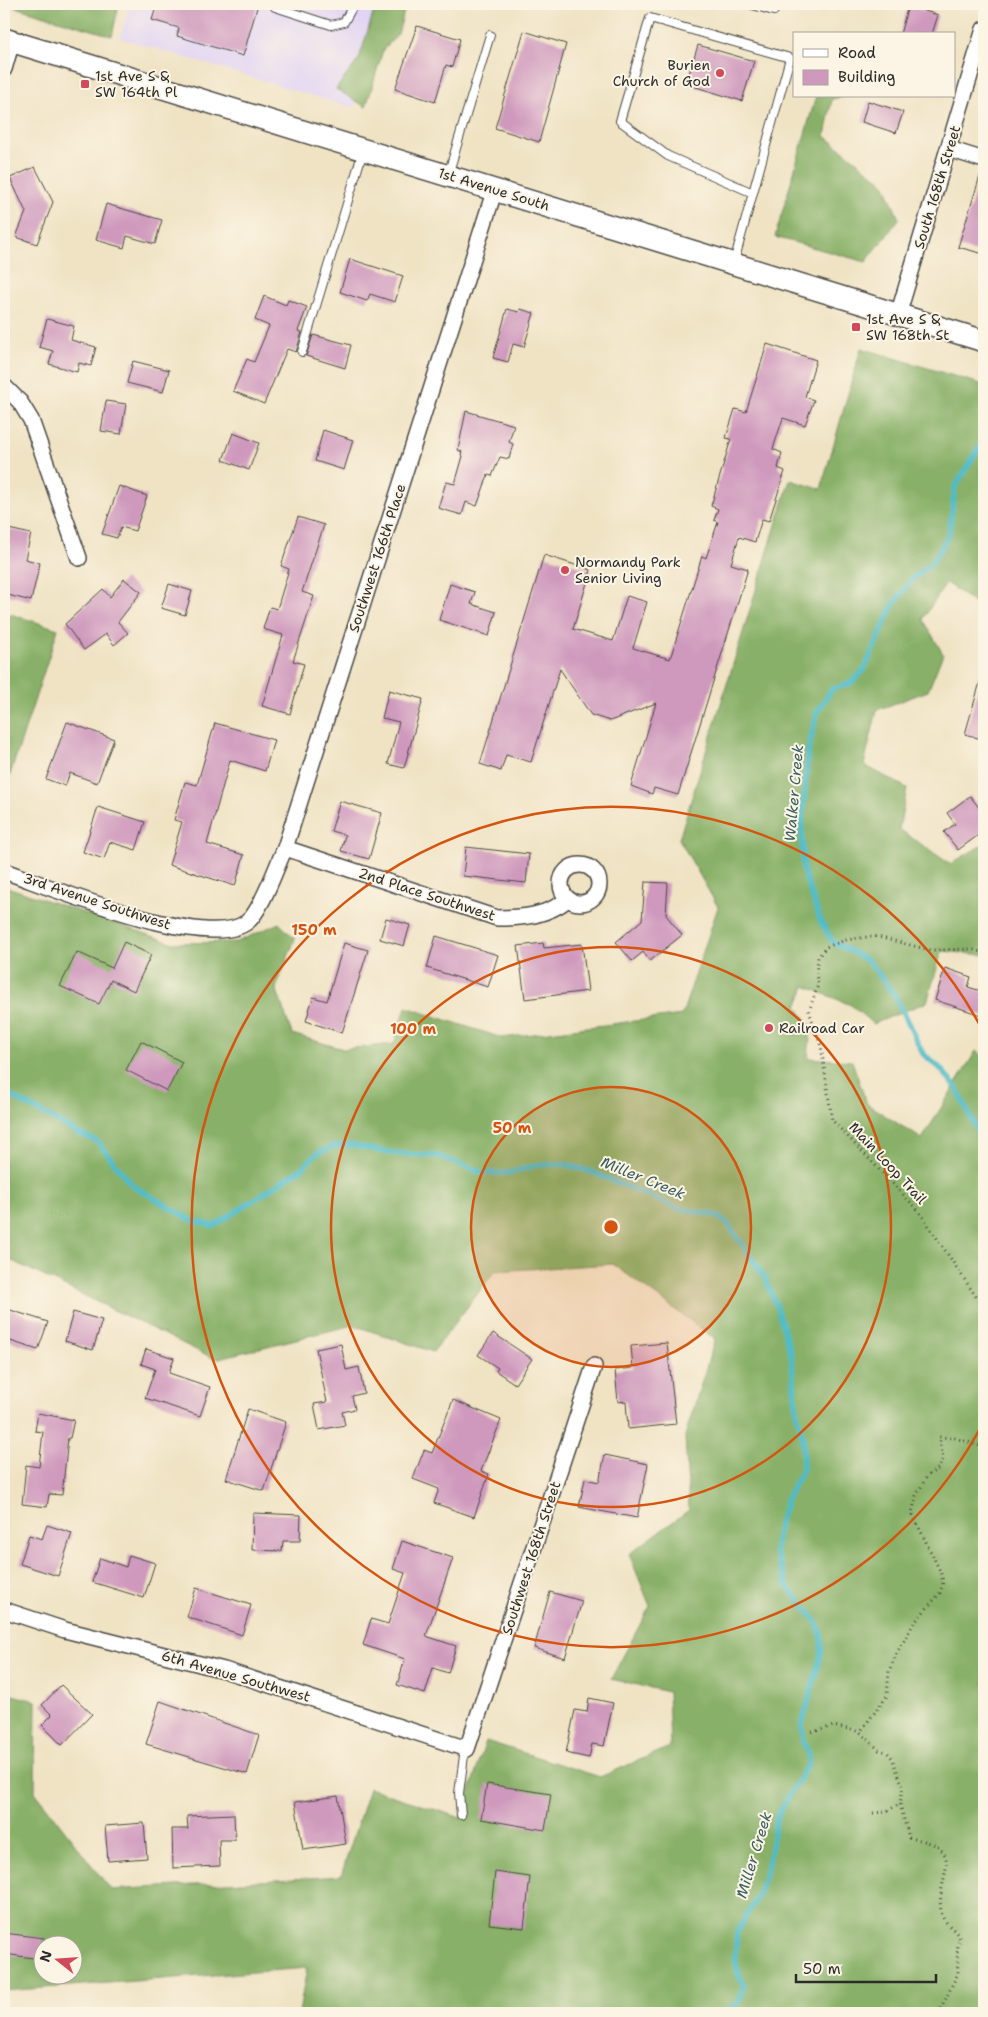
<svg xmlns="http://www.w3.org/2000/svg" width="988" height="2017" font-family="'Shantell Sans',sans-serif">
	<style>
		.built { fill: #e1d4f4 }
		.forest { fill: #88b067; stroke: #5a6e49; fill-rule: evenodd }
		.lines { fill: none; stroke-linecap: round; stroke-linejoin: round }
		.stream { stroke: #4fbcc8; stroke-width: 5.5 }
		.building { fill: #cf99bd }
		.service-casing { stroke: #494742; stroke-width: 10 }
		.minor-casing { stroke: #494742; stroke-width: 18 }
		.secondary-casing { stroke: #494742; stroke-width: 24 }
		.path { stroke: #494742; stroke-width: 3; stroke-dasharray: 1 4; stroke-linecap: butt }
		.service { stroke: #fff; stroke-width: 8 }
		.minor { stroke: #fff; stroke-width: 15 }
		.secondary { stroke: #fff; stroke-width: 21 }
		.ring { fill: none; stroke: #d5540f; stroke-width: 2.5 }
		.poi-dot { fill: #d1495b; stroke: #fcf5e5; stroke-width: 2 }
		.labels { text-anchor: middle; stroke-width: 4; stroke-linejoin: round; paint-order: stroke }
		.poi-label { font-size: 14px; fill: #2b2b2b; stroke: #fcf5e5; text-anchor: start }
		.street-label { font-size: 14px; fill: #2b2b2b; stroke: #fcf5e5 }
		.water-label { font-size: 15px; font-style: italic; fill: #385e62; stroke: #fcf5e5 }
		.centre { fill: #d5540f; stroke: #fcf5e5; stroke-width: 2.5 }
		.ring-label { font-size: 15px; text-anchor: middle; font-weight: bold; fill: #d5540f; stroke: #fcf5e5; stroke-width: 4; stroke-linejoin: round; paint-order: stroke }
	</style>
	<rect width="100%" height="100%" fill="#fcf5e5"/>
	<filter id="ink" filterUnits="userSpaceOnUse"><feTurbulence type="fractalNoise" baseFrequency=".02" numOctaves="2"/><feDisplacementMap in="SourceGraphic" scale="10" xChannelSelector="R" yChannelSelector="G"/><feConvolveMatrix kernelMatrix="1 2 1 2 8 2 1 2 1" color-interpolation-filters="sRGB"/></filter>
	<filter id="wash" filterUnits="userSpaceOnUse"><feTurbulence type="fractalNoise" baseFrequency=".0096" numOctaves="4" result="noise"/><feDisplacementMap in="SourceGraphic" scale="20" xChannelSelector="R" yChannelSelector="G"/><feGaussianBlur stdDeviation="1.12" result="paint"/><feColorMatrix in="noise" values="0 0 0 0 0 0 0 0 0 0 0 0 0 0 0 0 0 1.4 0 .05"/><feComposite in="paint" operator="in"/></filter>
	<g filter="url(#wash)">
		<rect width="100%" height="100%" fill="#f0e3c4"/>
		<path class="built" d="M130,4H385L354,108L120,38Z"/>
		<path class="forest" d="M5,4H119L112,36Z
			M376,4H406L398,34L383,50L366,107L336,89L359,59Z
			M816,96H848L832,99L825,136L884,183L899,219L866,262L775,237Z
			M861,348L984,385V609L946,583L923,619L943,654L928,691L877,710L864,765L907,788L899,829L950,864L984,844V955L942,951L927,1002L873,1024L851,1005L805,986L797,1007L811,1026L808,1058L852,1061L867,1104L922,1139L976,1051L984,1057V2013H299L307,1968L4,1991V1693L36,1701L35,1792L111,1890L341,1876L369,1788L461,1818L486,1741L600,1777L670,1747L668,1692L611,1679L650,1606L629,1554L689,1510L685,1436L715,1339L613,1264L495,1271L433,1352L353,1325L215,1359L4,1257V886L173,943L237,942L279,923L295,939L276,988L292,1034L343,1049L394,1044L406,1007L502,1038L682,1015L718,907L679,839L790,480L821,489ZM42,1944H72V1974H42Z
			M4,612L58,629L4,793Z"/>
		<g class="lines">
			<path class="stream" d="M984,440L955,487L949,534L932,563L913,578L893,605L864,670L851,683L832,689L817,712L808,752L802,826L803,870L821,922L833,942L867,960L878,973L895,996L923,1054L939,1067L956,1087L984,1145
				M4,1092L78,1133L98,1142L132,1185L191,1220L214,1226L301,1169L316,1154L334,1146L350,1145L392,1153L438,1156L483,1173H508L537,1165L564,1164L592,1172L677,1208L715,1215L728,1224L765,1278L777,1307L791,1354L797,1415L803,1438V1468L788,1496L779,1524L775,1551L788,1587L816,1621L822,1637L821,1655L802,1725L803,1742L809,1754L808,1764L781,1809L776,1820L768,1865L757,1898L737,1931L735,1956L738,1974L744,1985L741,1997L736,2006L722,2013"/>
		</g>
		<g id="blocks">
			<path class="building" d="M157,4H258L243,56L177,36L179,28L152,20Z
				M908,6L938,15L932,34H900Z
				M417,26L460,39L452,67L446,65L435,102L395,89Z
				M524,31L566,44L539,142L495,128Z
				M698,45L754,61L742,101L686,84Z
				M868,101L903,112L896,133L862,122Z
				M35,167L53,202L37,244L16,237L26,212L10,178Z
				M981,173L984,174V254L958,247Z
				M106,204L162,220L155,244L127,236L124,248L96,240Z
				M350,259L403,276L395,302L370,294L367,301L340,292Z
				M264,296L286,305L288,300L307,307L298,331L302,332L296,352L287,349L264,404L233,391L247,359L254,362L269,326L255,320Z
				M507,309L519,312L520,309L534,313L524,347L513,344L508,362L493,358Z
				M47,319L74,326L71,340L96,347L91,366L79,363L77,372L49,364L53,351L39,347Z
				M313,335L351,345L345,368L306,356Z
				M767,344L816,360L805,397L814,400L805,425L783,418L773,449L782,453L778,468L785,471L769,521L762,519L755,542L739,537L731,564L748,569L678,795L654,788L652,794L631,786L656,703L610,721L591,715L560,669L531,762L506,755L501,771L480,764L544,555L591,570L573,629L613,641L627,596L647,602L633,648L670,659L702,556L706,558L718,522L714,520L718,509L711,506L731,439L726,438L735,409L746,412Z
				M133,361L169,370L163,392L127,383Z
				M106,401L126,404L121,434L101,431Z
				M466,411L514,425L509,442L513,444L509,459L500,457L492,476L488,475L477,506L466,502L462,515L438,508L446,482L455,484L463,456L461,455L462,452L458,450Z
				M323,430L353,440L344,470L315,461Z
				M233,433L259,443L249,470L223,460Z
				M119,486L147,496L135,531L121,527L117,538L102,534Z
				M298,517L324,525L302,592L314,596L293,661L304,664L290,714L262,706L283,635L263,629L270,607L277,609L289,569L281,566Z
				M4,528L31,534L25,559L40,563L31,601L4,594Z
				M124,579L141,592L118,622L128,633L114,645L106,634L84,650L65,624L103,589L110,597Z
				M169,584L192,591L185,615L161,608Z
				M450,584L475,592L471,604L496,612L489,636L439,620Z
				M980,682H984V740L965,734Z
				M389,690L423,699L404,768L388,764L399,722L382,718Z
				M67,722L114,739L97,783L70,773L65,786L46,779Z
				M215,723L274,740L265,771L230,760L207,844L244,855L235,886L169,865L182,822L174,820L185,782L197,785Z
				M970,796L984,814V831L958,850L944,832L955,824L947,813Z
				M340,801L382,813L369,859L341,851L345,835L331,831Z
				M98,807L145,822L136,850L110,842L104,859L83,852Z
				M466,847L529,854L526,883L463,876Z
				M645,882L668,883L666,915L682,935L650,961L643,952L632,961L616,942L642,920Z
				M386,918L410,925L404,946L380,939Z
				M436,936L498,955L488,987L427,968Z
				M124,942L151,955L134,991L111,980L99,1004L60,986L77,952L112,968Z
				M344,943L368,950L342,1033L306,1021L313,997L327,1001Z
				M543,943L544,948L582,944L588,991L525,999L518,946Z
				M945,968L971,977L968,987L984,992V1016L935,1000Z
				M141,1041L182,1062L167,1091L126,1070Z
				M4,1308L48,1322L38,1350L4,1339Z
				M73,1312L102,1320L93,1350L65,1341Z
				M493,1333L532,1359L515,1384L496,1371L498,1368L478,1355Z
				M667,1343L676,1424L628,1429L626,1401L618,1402L615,1370L633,1368L631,1346Z
				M341,1344L346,1370L359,1367L364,1393L352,1396L355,1409L342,1412L345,1425L319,1430L314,1404L327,1402L316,1349Z
				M146,1349L174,1358L169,1373L210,1387L200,1416L145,1398L155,1369L141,1364Z
				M453,1400L501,1420L481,1471L489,1474L474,1517L434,1503L439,1489L413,1479L424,1450L432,1453Z
				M248,1409L286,1422L264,1491L226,1479Z
				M38,1413L74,1420L70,1438H68L62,1495L49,1494L47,1507L22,1504L26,1465L39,1467L43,1432L35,1431Z
				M605,1455L648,1464L637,1518L579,1507L585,1479L599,1482Z
				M253,1513L301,1515L300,1541H283L282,1551L252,1550Z
				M47,1525L72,1533L58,1576L20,1564L29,1535L42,1539Z
				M402,1541L453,1558L426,1636L456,1646L448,1673L433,1668L425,1694L397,1685L405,1659L363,1645L371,1619L388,1624L405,1573L393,1569Z
				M129,1555L155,1563L144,1598L92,1582L100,1558L126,1567Z
				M196,1588L251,1605L242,1635L187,1617Z
				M550,1592L582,1601L565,1658L534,1648Z
				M61,1685L92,1714L62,1745L42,1725L52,1715L42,1705Z
				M589,1698L613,1703L604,1746L592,1744L589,1758L566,1753L575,1710L587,1712Z
				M160,1701L259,1735L247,1774L146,1744Z
				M487,1784L551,1794L545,1830L481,1819Z
				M338,1796L346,1844L303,1850L295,1802Z
				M234,1814L235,1840H219L220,1866L173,1868L172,1829H188L187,1816Z
				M144,1823L147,1858L108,1861L105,1826Z
				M495,1872L530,1877L524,1928L489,1924Z
				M4,1933L44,1938L41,1959L4,1954Z"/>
		</g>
	</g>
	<g filter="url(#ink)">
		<use href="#blocks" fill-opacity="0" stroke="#494742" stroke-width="1"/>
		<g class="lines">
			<defs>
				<path id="service" d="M273,4L275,7L331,25L344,22L354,4
					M749,4L774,11L776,4
					M448,175L490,35
					M734,262C753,194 771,126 790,58L650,18L620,121L668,156L753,193
					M302,352L363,151
					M461,1815L459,1793L465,1748"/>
				<path id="minor" d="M4,69L12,41
					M949,149L984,160
					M898,315L984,29
					M4,386L20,402L31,420L79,558
					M285,848L497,918C523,918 547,916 568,899
					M561 884a19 19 0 1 1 38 0a19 19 0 1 1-38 0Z
					M4,871C51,887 207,953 247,922C261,912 277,865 285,848L495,189
					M4,1610L65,1630L224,1670L467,1749L594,1366"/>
				<path id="secondary" d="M4,39L984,341"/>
			</defs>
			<use href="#service" class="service-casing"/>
			<use href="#minor" class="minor-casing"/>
			<use href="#secondary" class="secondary-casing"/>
			<path class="path" d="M984,953L971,949L930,950L874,936L846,940L826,947L818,957L816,974L818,985L809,1011L821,1046L832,1120L918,1210L981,1304L984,1326
				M984,1675L982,1701L984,1710
				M812,1732L834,1726L860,1732
				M873,1813L885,1812L900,1804
				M939,2013L958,1973L957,1948L960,1939C956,1929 945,1925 942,1915C932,1879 974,1847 909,1838L900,1804L903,1787L892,1758L887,1752L879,1750L860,1732L887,1696L889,1671L898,1651L914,1623L940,1593L943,1582L941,1573L912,1513L916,1496L927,1476L938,1469L943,1458L939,1437L955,1438L984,1447"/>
			<use href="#service" class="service"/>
			<use href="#minor" class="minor"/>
			<use href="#secondary" class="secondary"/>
		</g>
	</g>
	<circle cx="611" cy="1227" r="140" fill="#d5540f" fill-opacity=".12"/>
	<g class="ring">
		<circle cx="611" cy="1227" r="140"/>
		<circle cx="611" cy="1227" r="280"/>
		<path d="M984 1421A420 420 0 1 1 984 1033"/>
	</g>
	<g class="poi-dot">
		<circle cx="720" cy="73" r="5"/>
		<rect x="80" y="79" width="10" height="10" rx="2.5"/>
		<rect x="851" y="322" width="10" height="10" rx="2.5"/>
		<circle cx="565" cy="570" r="5"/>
		<circle cx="769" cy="1028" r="5"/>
	</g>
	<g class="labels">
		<g class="poi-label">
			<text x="710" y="70" text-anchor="end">Burien<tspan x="710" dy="16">Church of God</tspan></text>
			<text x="95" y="81">1st Ave S &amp;<tspan x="95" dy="16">SW 164th Pl</tspan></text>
			<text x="866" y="324">1st Ave S &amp;<tspan x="866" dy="16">SW 168th St</tspan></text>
			<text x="575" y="567">Normandy Park<tspan x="575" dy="16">Senior Living</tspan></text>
			<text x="779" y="1033">Railroad Car</text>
		</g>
		<g class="street-label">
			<text transform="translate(937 187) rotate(-73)" y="5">South 168th Street</text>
			<text transform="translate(494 189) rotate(17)" y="5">1st Avenue South</text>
			<text transform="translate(377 558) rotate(-72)" y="5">Southwest 166th Place</text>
			<text transform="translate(427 894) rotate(18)" y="5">2nd Place Southwest</text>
			<text transform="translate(97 901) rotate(18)" y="5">3rd Avenue Southwest</text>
			<text transform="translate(888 1163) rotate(47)" y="5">Main Loop Trail</text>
			<text transform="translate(531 1558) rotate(-72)" y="5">Southwest 168th Street</text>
			<text transform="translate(236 1676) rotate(16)" y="5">6th Avenue Southwest</text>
		</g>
		<g class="water-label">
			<text transform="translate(794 793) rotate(-85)" y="5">Walker Creek</text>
			<text transform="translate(643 1178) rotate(22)" y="5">Miller Creek</text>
			<text transform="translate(754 1855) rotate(-73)" y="5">Miller Creek</text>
		</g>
	</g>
	<circle cx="611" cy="1227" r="8" class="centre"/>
	<g class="ring-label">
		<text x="314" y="935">150 m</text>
		<text x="413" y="1034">100 m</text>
		<text x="512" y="1133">50 m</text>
	</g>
	<rect width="988" height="2017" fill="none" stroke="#fcf5e5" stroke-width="20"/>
	<rect x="793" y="32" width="162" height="65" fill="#fcf5e5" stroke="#a8a49b"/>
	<rect x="803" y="49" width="25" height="8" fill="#ffffff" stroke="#a8a49b"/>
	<text x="838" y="58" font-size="15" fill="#2b2b2b">Road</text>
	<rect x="803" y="70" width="25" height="15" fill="#cf99bd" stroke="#a8a49b"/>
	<text x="838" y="82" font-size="15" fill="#2b2b2b">Building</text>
	<g transform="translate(58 1960) rotate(287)"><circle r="24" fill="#fcf5e5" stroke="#a8a49b"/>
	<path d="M0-4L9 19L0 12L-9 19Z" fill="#d1495b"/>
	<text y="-8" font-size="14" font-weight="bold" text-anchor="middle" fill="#2b2b2b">N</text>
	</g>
	<path d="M796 1974v8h140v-8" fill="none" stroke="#2b2b2b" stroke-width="2.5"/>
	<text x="803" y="1974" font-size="15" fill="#2b2b2b" stroke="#fcf5e5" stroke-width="4" paint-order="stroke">50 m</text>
</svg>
